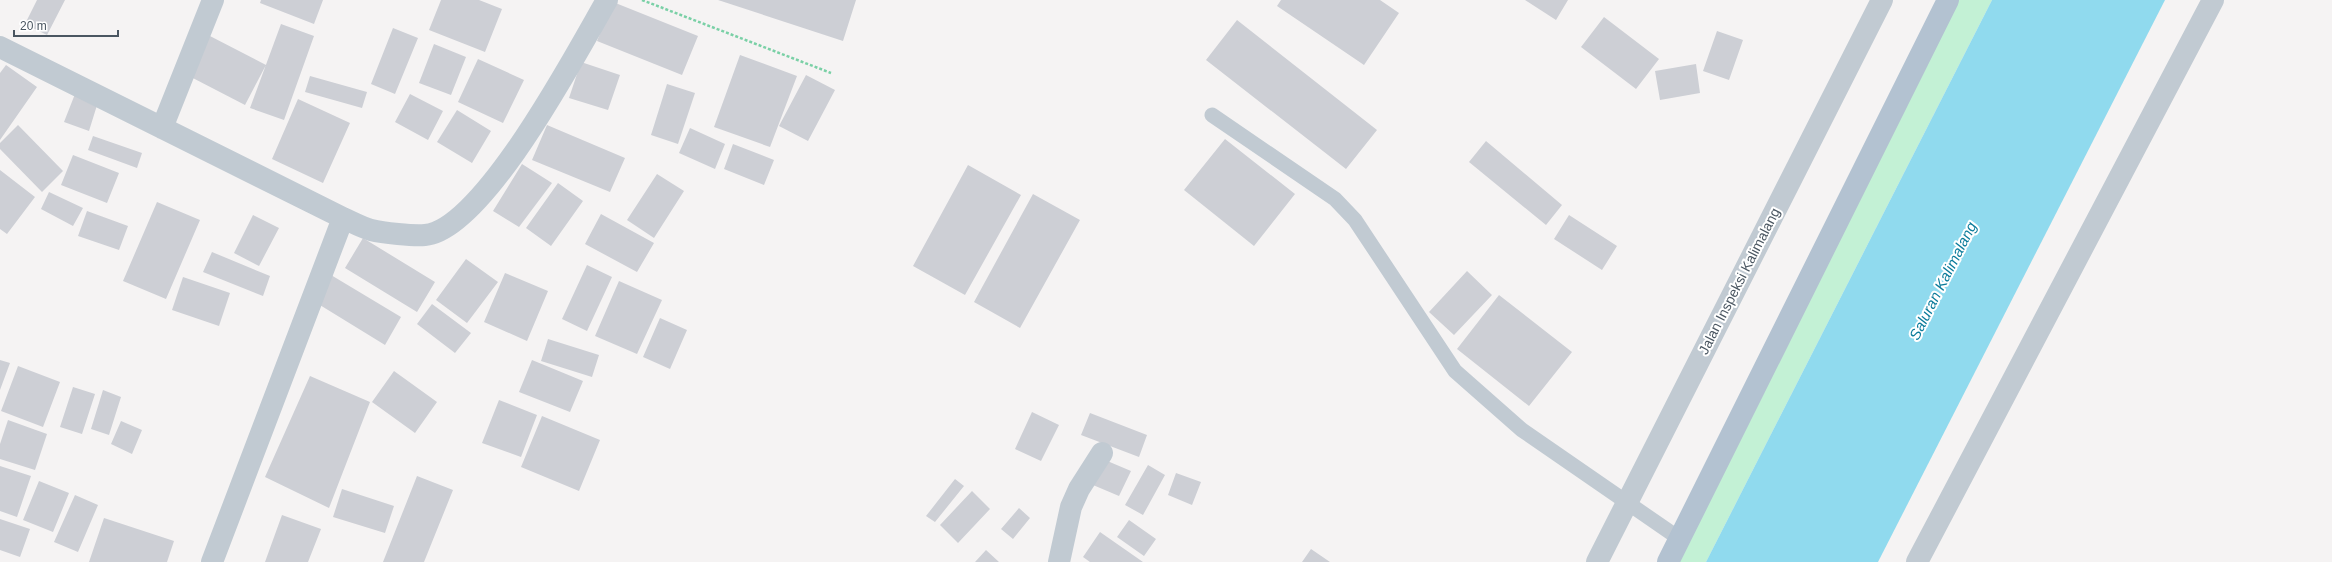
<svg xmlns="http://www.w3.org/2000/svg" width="2332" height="562" font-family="Arial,sans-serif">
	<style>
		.green { fill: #c3f1d5 }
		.water { fill: #90daee }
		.building { fill: #cdcfd5 }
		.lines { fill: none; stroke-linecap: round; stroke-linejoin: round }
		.path { stroke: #7ad0a6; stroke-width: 2.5; stroke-dasharray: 3 2; stroke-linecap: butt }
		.lane { stroke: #c1cad2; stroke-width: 15 }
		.street { stroke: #c1cad2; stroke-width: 22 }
		.primary { stroke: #b3c2d1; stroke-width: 22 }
		.labels { text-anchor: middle; stroke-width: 4; stroke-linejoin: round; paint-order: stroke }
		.street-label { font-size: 14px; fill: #4a5661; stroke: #fff }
		.water-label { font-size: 15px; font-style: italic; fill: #0c7c9b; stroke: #fff }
	</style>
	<rect width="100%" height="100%" fill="#f5f3f3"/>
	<path class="green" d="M1948,0H1992L1706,562H1668Z"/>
	<path class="water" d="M1992,0H2165L1878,562H1706Z"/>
	<path class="building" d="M37,0H65L47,35L25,24Z
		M261,0H323L314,24L260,3Z
		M441,0H479L502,9L485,52L429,30Z
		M718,0H856L843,41Z
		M1281,0H1380L1399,13L1364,65L1277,6Z
		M1525,0H1568L1556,20Z
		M613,2L698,36L682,75L597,41Z
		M1604,17L1659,59L1636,89L1581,47Z
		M1237,20L1377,130L1346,169L1206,60Z
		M281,24L314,36L284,120L250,108Z
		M393,28L418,38L395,94L371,84Z
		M1717,31L1743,40L1729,80L1703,71Z
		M208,35L266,65L245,105L187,75Z
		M434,44L466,57L451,95L419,83Z
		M740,55L797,76L770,147L714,127Z
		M478,59L524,80L503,123L458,102Z
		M581,62L620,75L608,110L569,98Z
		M1696,64L1700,93L1660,100L1655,71Z
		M6,65L37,87L0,140V73Z
		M806,75L835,90L808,141L779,126Z
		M310,76L367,92L362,108L305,92Z
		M667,84L695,93L678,144L651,135Z
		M75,94L98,102L89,131L64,122Z
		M410,94L443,111L428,140L395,122Z
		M298,99L350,123L323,183L272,159Z
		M457,110L491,131L472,163L437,142Z
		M18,125L63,171L42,192L0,149V143Z
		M547,125L625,158L610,192L532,160Z
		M690,128L725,144L715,169L679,153Z
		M93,136L142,153L137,168L88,150Z
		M1225,139L1295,194L1254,246L1184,190Z
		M1486,141L1562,205L1546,225L1469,162Z
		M733,144L774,160L764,185L724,169Z
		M73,155L119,173L107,203L61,185Z
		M522,164L552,183L519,227L493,211Z
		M968,165L1021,195L965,295L913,266Z
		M0,170L35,197L7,234L0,229Z
		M657,174L684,191L654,238L627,220Z
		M558,183L583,201L551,246L526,228Z
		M49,192L83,208L73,226L41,209Z
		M1033,194L1080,220L1020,328L974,302Z
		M157,202L200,220L166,299L123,281Z
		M87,211L128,226L119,250L78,236Z
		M601,214L654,243L637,272L585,244Z
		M253,215L279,228L259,266L234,253Z
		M1569,215L1617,246L1602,270L1554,239Z
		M363,238L435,282L417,312L345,268Z
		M212,252L270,276L263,296L203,272Z
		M466,259L498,282L467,323L436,300Z
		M587,265L612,277L587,331L562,319Z
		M1467,271L1492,295L1454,335L1429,312Z
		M505,273L548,291L527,341L484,322Z
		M331,275L401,317L385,345L315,302Z
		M183,277L230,293L219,326L172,310Z
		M619,281L662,300L637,354L595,336Z
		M1499,295L1572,352L1529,406L1457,349Z
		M432,304L471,333L455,353L417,324Z
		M660,318L687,330L670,369L643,357Z
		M548,339L599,355L592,377L541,361Z
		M0,360L10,363L0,390Z
		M532,360L583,381L570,412L519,392Z
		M18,366L60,382L43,427L1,411Z
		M394,371L437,402L415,433L372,402Z
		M310,376L370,402L329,508L265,477Z
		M73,387L95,394L82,434L60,427Z
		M103,390L121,397L109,435L91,429Z
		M499,400L537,415L521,457L482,443Z
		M1032,412L1059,425L1041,461L1015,449Z
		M1090,413L1147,435L1139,457L1081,435Z
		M542,416L600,440L579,491L521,467Z
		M8,420L47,434L35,470L0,459V444Z
		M121,421L142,430L132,454L111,444Z
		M1105,460L1131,471L1119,496L1093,485Z
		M1148,465L1165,475L1143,515L1125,505Z
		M0,466L31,476L17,517L0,511Z
		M1176,473L1201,482L1192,505L1168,495Z
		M417,476L453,490L424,562H383Z
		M955,479L964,486L935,522L926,516Z
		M39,481L69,493L53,532L23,520Z
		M342,489L394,506L385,533L333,517Z
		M972,491L990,509L958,543L940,525Z
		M75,495L98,505L78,552L54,542Z
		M1019,508L1030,518L1013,539L1001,529Z
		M282,515L321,529L308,562H265Z
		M104,518L174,541L167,562H89Z
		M0,519L30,529L20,557L0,550Z
		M1129,520L1156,539L1144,556L1117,537Z
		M1100,532L1143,562H1090L1083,557Z
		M1311,549L1330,562H1302Z
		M986,550L999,562H975Z"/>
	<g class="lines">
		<path class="path" d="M642,0L831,73"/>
		<path class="lane" d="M1212,115L1335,199L1355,220L1455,371L1522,430L1680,539"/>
		<path class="street" d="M0,47L343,218C352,222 361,227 371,230C383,233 413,236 425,235C483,231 578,50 607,0
			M162,128L213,0
			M212,562L343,218
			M1059,562L1071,507L1079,489L1102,453
			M1597,562L1882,0
			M1917,562L2213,0"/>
		<path class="primary" d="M1668,562L1948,0"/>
	</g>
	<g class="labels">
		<g class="street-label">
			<text transform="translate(1739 281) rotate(-63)" y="5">Jalan Inspeksi Kalimalang</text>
		</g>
		<g class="water-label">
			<text transform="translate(1943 281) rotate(-63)" y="5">Saluran Kalimalang</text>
		</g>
	</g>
	<path d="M14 30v6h104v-6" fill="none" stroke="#4a5661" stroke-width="2"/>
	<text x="20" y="30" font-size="12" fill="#4a5661" stroke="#ffffff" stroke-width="3" paint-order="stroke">20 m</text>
</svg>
